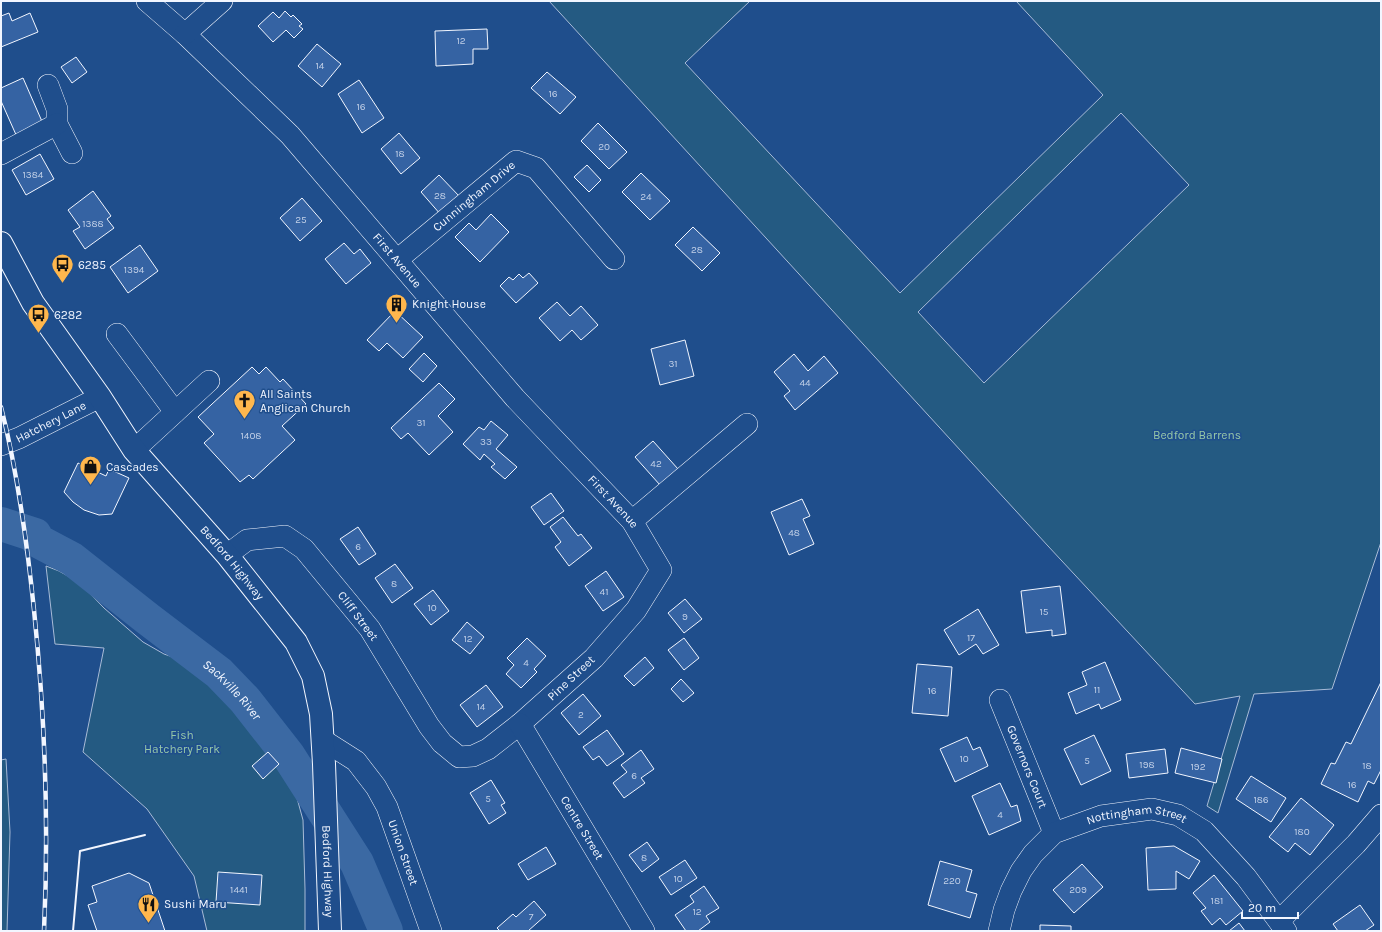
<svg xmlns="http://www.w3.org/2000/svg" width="1382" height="932" font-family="Karla,sans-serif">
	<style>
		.green { fill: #245a82; stroke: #a8bbd7; fill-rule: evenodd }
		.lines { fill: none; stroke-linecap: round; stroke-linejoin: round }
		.river { stroke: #3b69a3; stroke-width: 34 }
		.building { fill: #3563a3; stroke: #f2f6ff }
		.minor-casing { stroke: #f2f6ff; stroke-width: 22 }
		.major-casing { stroke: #f2f6ff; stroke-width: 24 }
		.minor { stroke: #1f4e8c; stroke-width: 21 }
		.major { stroke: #1f4e8c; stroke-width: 22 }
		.rail-casing { stroke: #f2f6ff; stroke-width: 4.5 }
		.rail { stroke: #1f4e8c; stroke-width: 3; stroke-dasharray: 9; stroke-linecap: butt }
		.wall { stroke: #f2f6ff; stroke-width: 2 }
		.labels { text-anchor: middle; stroke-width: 3; stroke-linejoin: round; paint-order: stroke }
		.number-label { font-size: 10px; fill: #c3d1e8 }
		.street-label { font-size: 12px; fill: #f2f6ff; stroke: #1f4e8c }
		.poi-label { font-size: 12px; fill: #f2f6ff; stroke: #1f4e8c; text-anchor: start }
		.park-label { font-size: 12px; fill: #97c8a6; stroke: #1f4e8c }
		.water-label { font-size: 13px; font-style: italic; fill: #f2f6ff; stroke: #1f4e8c }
	</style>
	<rect width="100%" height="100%" fill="#1f4e8c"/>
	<path class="green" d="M549,1H750L685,63L900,293L1103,95L1016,1H1381V542L1332,689L1254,694L1218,813L1207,806L1240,696L1195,704L1048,546ZM1121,113L1189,185L984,383L918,312Z
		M46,566L59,571L80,583L104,608L143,642L164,654L195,665L213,675L234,688L242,700L250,704L248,710L251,716L289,769L303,820L305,889V931H207L194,876L147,809L83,752L104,648L55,644Z
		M6,759L10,832L7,931H1V760Z"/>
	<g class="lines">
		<path class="river" id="s1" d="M1,524L35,535L38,541L72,559L148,619L219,673L245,700L288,755L357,863L386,931"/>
	</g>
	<path class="building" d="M285,11L291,17L293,15L302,24L299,26L303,29L294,38L286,30L273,42L258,26L273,12L279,18Z
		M9,13L12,21L30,13L38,32L1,47V16Z
		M487,29L488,49H473V64L436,66L435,31Z
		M317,44L341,64L322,87L298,66Z
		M76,57L87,72L72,83L61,67Z
		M547,72L576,97L560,114L531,88Z
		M23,78L44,126L17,137L1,101V88Z
		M359,80L384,118L362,133L338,94Z
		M598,123L627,152L609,169L581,141Z
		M399,133L420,158L401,174L381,149Z
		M40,154L54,179L26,195L12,170Z
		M587,165L601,180L589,192L574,177Z
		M641,173L670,201L650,220L622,192Z
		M439,175L460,197L441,215L421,192Z
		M93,191L111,216L107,219L114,228L85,249L73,231L80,227L68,210Z
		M302,198L322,221L300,241L280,218Z
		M491,214L509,232L480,262L455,237L469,223L476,230Z
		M693,227L720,253L702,271L675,245Z
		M344,243L354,254L360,249L371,263L346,284L325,259Z
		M140,245L158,271L128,293L110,267Z
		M529,273L538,283L516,303L500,286L509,277L513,280L519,274L523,278Z
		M557,302L570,316L581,306L598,325L581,340L572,330L560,341L539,318Z
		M395,311L423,337L403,358L387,343L379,351L367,340Z
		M685,340L694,376L660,385L651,349Z
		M424,353L437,366L423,382L409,369Z
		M794,354L808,371L824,356L838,373L795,410L784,396L790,391L774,372Z
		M252,367L259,374L266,367L280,382L283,379L306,404L282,426L295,440L253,479L249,475L240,482L204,443L214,434L198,417Z
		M439,383L455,399L438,416L453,432L429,455L408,433L401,439L391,428Z
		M491,421L508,435L496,449L517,467L505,479L491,467L495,464L484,454L480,460L463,444L479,427L484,430Z
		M653,441L678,469L660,485L635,457Z
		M78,463L106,476L109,469L129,478L112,514L99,515L84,510L73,502L64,492Z
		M551,493L564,511L544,525L531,507Z
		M802,499L810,516L803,519L814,544L789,555L771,512Z
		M563,517L578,536L581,534L592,548L569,566L555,547L561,542L550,527Z
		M358,527L376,554L359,565L340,539Z
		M395,564L413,588L392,603L375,578Z
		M606,571L624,597L603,611L585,586Z
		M1060,586L1066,634L1052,636V630L1026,633L1021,591Z
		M433,590L449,611L431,625L414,604Z
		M685,599L702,619L684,633L668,613Z
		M978,609L999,645L983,654L976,644L959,655L944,630Z
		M467,622L484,637L470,654L452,640Z
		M527,638L546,656L534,669L537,672L521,688L506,674L514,665L507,658Z
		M684,638L699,658L684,670L668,650Z
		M645,657L654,668L634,686L624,676Z
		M1105,662L1121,700L1101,709L1099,704L1076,714L1068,693L1087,685L1082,672Z
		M917,664L952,667L948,716L912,713Z
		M681,679L694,693L683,702L671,689Z
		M1381,682V770L1374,784L1368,781L1358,802L1321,784L1331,763L1335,764L1346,742L1351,744Z
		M486,685L503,707L477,727L460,705Z
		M583,694L601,716L579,735L561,713Z
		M607,730L624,754L607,766L599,756L593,760L583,747Z
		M1094,735L1111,771L1081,785L1064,749Z
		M967,737L973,750L980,747L988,766L955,782L940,749Z
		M1181,748L1222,759L1216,783L1175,773Z
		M1165,749L1168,773L1129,778L1126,754Z
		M641,750L654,769L641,778L645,783L624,798L613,783L627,772L621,765Z
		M268,752L279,764L263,779L252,766Z
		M1251,776L1286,798L1271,822L1236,799Z
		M491,780L505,803L501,805L506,813L489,824L470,793Z
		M1000,783L1011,807L1017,805L1021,821L989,835L972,796Z
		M1301,798L1334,825L1310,855L1295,843L1288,852L1269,837Z
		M647,842L659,859L642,872L629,855Z
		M1174,846L1200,861L1189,879L1176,871V889L1148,890L1146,848Z
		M546,847L556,864L528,880L518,864Z
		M685,860L697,878L671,895L659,877Z
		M940,861L972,870L966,891L977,894L970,918L928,905Z
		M1082,864L1103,887L1074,913L1053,890Z
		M218,872L262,875L260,905L216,902Z
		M129,873L149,883L165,931H97L88,905L97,902L92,886Z
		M1214,875L1243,911L1226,925L1220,918L1212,925L1201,911L1206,908L1193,893Z
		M704,886L719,908L706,916L710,922L698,931H686L675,915L694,902L690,896Z
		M534,901L546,915L528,931H500L497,928L513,914L516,917Z
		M1360,905L1374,925L1365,931H1338L1333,924Z
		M1239,923L1245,931H1229Z
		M1040,925L1071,926V931H1040Z"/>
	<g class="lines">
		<defs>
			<g id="minor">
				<path id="s2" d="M147,1L185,34L290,135L515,398L632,521L661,570L636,610L594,658L520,724L488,749L473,756L459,757L442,743L429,726L370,629L304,549L285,536L247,540L227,555"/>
				<path d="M185,34L222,1"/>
				<path d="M48,85L57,109V124L72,153"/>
				<path d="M1,154L57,124"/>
				<path id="s3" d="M397,260L516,161L536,168L614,259"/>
				<path d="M117,334L175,412"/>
				<path id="s4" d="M1,445L19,438L100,397"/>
				<path d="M134,450L209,381"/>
				<path d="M632,521L747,424"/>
				<path id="s5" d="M1000,700L1054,833"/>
				<path id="s6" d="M520,724L644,931"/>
				<path id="s7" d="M323,740L356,761L376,787L387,807L431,931"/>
				<path d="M1279,921L1356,844L1381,815"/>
				<path id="s8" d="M999,931L1004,910L1011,891L1021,871L1033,854L1054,833L1101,816L1152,809L1178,815L1204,831L1246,877L1286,931"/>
			</g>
			<g id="major">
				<path id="s9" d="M1,243L33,303L100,397L134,450L227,555L296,642L313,676L321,714L324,764L330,931"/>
			</g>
		</defs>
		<use href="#minor" class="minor-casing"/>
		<use href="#major" class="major-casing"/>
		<use href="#minor" class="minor"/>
		<use href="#major" class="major"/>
		<defs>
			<path id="rail" d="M1,407C18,474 27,542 34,610C45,717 49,824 44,931"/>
		</defs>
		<use href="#rail" class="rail-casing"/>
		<use href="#rail" class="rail"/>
		<path class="wall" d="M73,931L80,851L145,835"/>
	</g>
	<defs>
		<symbol id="bus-pin" viewBox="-11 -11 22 30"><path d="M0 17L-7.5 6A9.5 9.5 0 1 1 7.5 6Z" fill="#ffb74d" stroke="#1f4e8c"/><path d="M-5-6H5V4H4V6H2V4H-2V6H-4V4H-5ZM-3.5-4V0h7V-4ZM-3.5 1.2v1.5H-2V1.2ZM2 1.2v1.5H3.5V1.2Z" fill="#111"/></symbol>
		<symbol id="building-pin" viewBox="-11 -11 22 30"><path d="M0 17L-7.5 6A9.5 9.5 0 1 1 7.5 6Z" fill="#ffb74d" stroke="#1f4e8c"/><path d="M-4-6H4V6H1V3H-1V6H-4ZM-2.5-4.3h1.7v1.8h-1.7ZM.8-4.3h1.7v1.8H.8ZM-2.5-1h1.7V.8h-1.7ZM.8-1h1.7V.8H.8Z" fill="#111"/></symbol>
		<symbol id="church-pin" viewBox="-11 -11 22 30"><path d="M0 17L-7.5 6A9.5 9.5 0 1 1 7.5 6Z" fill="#ffb74d" stroke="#1f4e8c"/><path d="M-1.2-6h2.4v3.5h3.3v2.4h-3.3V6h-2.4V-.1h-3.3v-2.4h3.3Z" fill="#111"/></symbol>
		<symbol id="shop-pin" viewBox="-11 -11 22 30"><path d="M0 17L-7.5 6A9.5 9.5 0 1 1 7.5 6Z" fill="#ffb74d" stroke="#1f4e8c"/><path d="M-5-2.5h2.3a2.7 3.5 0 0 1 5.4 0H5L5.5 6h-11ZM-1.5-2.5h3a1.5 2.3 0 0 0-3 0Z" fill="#111"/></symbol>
		<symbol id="restaurant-pin" viewBox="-11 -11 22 30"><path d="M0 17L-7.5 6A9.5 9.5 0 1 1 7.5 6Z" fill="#ffb74d" stroke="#1f4e8c"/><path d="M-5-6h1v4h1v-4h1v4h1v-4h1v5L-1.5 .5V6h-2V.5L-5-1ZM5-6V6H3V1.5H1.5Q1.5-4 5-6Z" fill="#111"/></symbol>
	</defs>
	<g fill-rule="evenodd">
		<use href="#bus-pin" x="50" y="252" width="25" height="34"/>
		<use href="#building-pin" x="384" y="292" width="25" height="34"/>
		<use href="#bus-pin" x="26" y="302" width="25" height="34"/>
		<use href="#church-pin" x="232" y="388" width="25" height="34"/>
		<use href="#shop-pin" x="78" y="454" width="25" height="34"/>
		<use href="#restaurant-pin" x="136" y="892" width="25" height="34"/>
	</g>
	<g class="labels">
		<g class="number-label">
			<text x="461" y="44">12</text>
			<text x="320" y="69">14</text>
			<text x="553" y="97">16</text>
			<text x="361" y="110">16</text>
			<text x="604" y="150">20</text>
			<text x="400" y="157">18</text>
			<text x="33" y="178">1384</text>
			<text x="440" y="199">28</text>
			<text x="646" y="200">24</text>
			<text x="301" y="223">25</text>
			<text x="93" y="227">1388</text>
			<text x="697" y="253">28</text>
			<text x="134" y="273">1394</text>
			<text x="673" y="367">31</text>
			<text x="805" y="386">44</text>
			<text x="421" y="426">31</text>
			<text x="251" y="439">1408</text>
			<text x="486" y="445">33</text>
			<text x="656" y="467">42</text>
			<text x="794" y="536">48</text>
			<text x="358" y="550">6</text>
			<text x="394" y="587">8</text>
			<text x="604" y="595">41</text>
			<text x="432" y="611">10</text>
			<text x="1044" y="615">15</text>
			<text x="685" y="620">9</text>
			<text x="971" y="641">17</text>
			<text x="468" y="642">12</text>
			<text x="526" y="666">4</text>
			<text x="1097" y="693">11</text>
			<text x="932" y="694">16</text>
			<text x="481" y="710">14</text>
			<text x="581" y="718">2</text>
			<text x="964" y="762">10</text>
			<text x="1087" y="764">5</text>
			<text x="1147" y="768">198</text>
			<text x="1367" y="769">18</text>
			<text x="1198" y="770">192</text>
			<text x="634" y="779">6</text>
			<text x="1352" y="788">16</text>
			<text x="488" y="802">5</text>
			<text x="1261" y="803">186</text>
			<text x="1000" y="818">4</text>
			<text x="1302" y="835">180</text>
			<text x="644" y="861">8</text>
			<text x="678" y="882">10</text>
			<text x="952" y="884">220</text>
			<text x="239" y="893">1441</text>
			<text x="1078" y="893">209</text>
			<text x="1217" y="904">181</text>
			<text x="697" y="915">12</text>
			<text x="531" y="920">7</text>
		</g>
		<g class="street-label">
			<text dy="4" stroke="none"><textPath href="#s3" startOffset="100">Cunningham Drive</textPath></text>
			<text dy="4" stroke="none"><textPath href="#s2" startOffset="361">First Avenue</textPath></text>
			<text dy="4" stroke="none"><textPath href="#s4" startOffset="55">Hatchery Lane</textPath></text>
			<text dy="4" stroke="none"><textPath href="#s2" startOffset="685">First Avenue</textPath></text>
			<text dy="4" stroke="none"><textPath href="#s9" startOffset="396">Bedford Highway</textPath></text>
			<text transform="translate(358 616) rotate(53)" y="4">Cliff Street</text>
			<text transform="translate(571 678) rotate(-43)" y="4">Pine Street</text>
			<text dy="4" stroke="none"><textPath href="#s5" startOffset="72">Governors Court</textPath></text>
			<text dy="4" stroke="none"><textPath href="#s8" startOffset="201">Nottingham Street</textPath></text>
			<text dy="4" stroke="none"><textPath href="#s6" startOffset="121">Centre Street</textPath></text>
			<text dy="4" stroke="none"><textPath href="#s7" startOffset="143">Union Street</textPath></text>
			<text dy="4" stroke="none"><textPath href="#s9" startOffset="732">Bedford Highway</textPath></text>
		</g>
		<g class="poi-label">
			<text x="78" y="269">6285</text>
			<text x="412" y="308">Knight House</text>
			<text x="54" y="319">6282</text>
			<text x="260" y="398">All Saints<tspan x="260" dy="14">Anglican Church</tspan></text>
			<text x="106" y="471">Cascades</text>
			<text x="164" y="908">Sushi Maru</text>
		</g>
		<g class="park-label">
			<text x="1197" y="439">Bedford Barrens</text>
			<text x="182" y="739">Fish<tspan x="182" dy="14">Hatchery Park</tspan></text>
		</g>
		<g class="water-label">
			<text dy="5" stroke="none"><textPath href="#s1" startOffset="288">Sackville River</textPath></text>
		</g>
	</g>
	<rect width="1382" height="932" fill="none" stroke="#f2f6ff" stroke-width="4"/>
	<path d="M1242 912v6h56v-6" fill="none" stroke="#f2f6ff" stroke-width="2"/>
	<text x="1248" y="912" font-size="12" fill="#f2f6ff" stroke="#1f4e8c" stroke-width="3" paint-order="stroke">20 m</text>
</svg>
